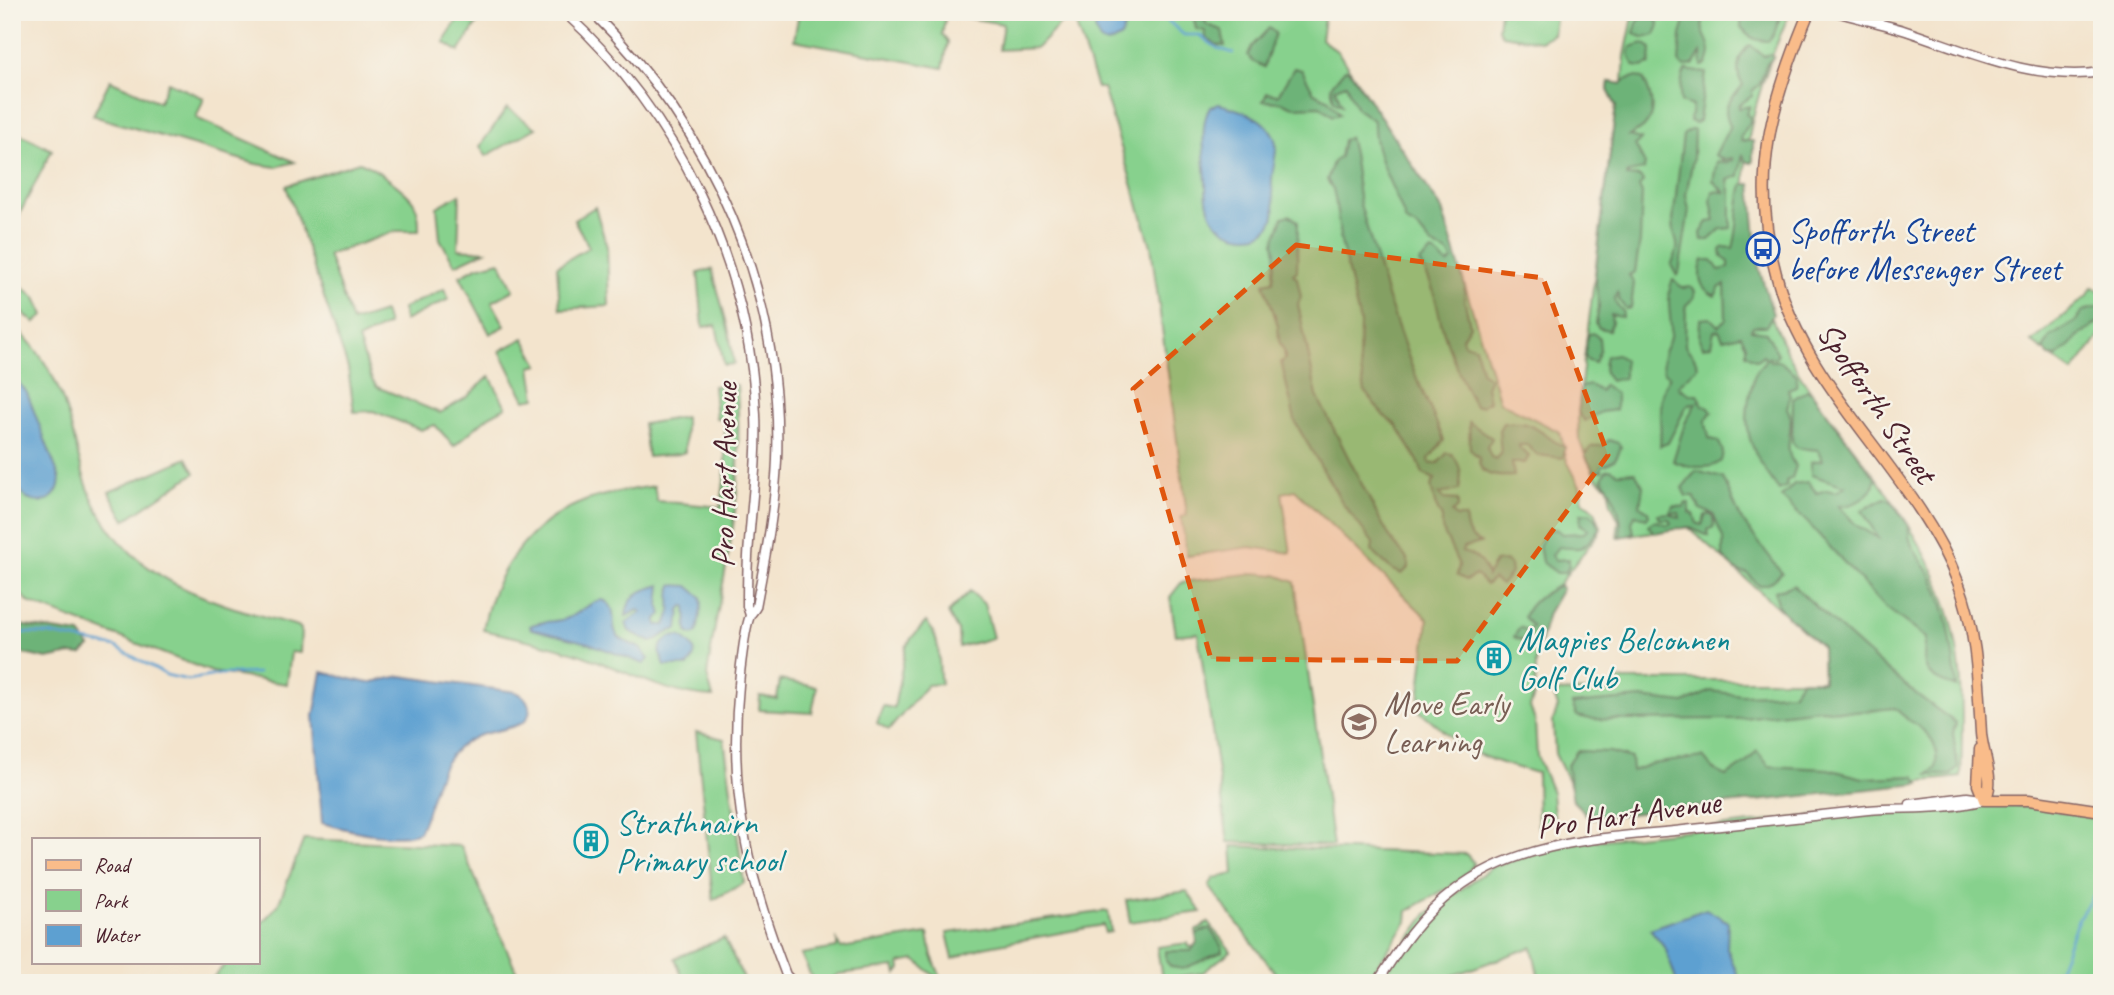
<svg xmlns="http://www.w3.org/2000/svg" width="2114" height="995" font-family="Caveat,sans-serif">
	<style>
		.green { fill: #87d18d; stroke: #68785c; stroke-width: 2 }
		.forest { fill: #6db378; stroke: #5c6952; stroke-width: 2 }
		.water { fill: #5da0d1; stroke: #54607e; stroke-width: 2 }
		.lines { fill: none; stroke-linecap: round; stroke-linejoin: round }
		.stream { stroke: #5da0d1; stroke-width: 2.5 }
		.minor-casing { stroke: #856464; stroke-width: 11 }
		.major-casing { stroke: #856464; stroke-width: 13 }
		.minor { stroke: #fff; stroke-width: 8 }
		.major { stroke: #f9bc8a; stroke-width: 10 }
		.marked { fill: #e0560e; fill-opacity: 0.2; stroke: #e0560e; stroke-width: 5; stroke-dasharray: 14 9; stroke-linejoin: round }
		.labels { text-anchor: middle; stroke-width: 5; stroke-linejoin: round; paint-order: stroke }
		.transit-label { font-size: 33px; fill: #164399; stroke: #f7f3e8; text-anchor: start }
		.street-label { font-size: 33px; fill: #4a1f2b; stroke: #f7f3e8 }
		.culture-label { font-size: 33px; fill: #0d838f; stroke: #f7f3e8; text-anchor: start }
		.education-label { font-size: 33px; fill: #785e54; stroke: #f7f3e8; text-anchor: start }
	</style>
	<rect width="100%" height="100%" fill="#f7f3e8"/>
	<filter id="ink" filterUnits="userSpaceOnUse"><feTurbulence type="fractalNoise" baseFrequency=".0143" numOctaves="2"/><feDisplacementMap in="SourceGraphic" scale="14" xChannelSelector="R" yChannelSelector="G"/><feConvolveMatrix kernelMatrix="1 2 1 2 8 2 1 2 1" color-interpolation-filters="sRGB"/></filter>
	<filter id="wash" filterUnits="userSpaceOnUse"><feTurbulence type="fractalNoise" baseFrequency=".00686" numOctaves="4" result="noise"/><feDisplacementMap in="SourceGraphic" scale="28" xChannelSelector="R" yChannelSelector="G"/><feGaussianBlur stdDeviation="1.57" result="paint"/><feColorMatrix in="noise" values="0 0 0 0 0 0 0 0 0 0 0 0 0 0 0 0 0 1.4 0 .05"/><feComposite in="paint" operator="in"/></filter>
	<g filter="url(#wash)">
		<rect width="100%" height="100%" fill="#f3e4cd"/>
		<path class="green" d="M462,12H484L459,52L444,42Z
			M799,12H1325L1321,39L1338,52L1442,210L1500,402L1560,432L1567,461L1580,486L1583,501L1595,511L1601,527L1598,534L1553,592L1537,631L1535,692L1530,707L1535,721L1537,756L1552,792L1554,816L1550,823L1538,827L1537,773C1507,765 1477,758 1452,738C1440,729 1430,718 1418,710L1428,619L1295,490L1282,493L1291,553L1250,547L1187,556L1181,517L1187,515L1151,246L1103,88H1097L1075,22H1062L1037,48L999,50L1003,24L946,14L942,35L948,42L943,68L794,40Z
			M1500,12H1556L1553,34L1540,41L1502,35L1498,29Z
			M1634,12H1790C1768,63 1745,124 1745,180C1746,254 1769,334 1813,394C1859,458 1915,519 1943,594C1965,653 1963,715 1961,777L1585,815L1555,754L1553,721L1558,707L1553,692L1618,691V680H1823L1822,647L1688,527L1617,537L1619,521L1611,503L1608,487L1596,477L1585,455L1579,439L1578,418L1582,376L1616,106L1608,90L1609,82L1623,84L1625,56Z
			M110,80L159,102L168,82L204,98L196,118L295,162L276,167L256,164L100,118L93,115Z
			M507,108L536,128L486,156L480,146Z
			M12,130L52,150L12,229Z
			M359,162C371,165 407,191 414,203C419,212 419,221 419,231H396L328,255L352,322L384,312L388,325L358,340L372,380L377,387L440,413L467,397L490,376L506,407L489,416L454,446L435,425L421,430L373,411L354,412L348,368L286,186Z
			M460,194L458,249L485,251L455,265L440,239L437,207Z
			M595,207L607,247L609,306L560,309L557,266L589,247L574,220Z
			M500,261L514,290L492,302L505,326L490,334L460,276L477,267Z
			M712,269L729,332L734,364L724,365L716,325L703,327L698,273Z
			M12,278L36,298L44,315L35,323L12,304Z
			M2092,288L2102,291V333L2073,372L2032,342L2087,296Z
			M444,289L449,299L404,321L403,308Z
			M12,324C56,364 66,404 79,459C107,575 197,599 298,626L301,629L300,653L291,652L287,684L212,672L30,603L12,587Z
			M524,338L539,365L531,367L536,398L525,400L500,351Z
			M737,385C739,429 740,474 734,518C727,571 714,623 707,676L713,697C664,695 624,669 578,654C547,644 515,637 483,630C493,572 529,522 585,501C607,493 631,490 654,486L657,501L721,507L725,471V418H716L713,386Z
			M685,417V452L679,454L648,457L643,424Z
			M187,458L195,473L125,520L109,492Z
			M1255,573L1276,575L1295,582L1333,846L1228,842L1198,633L1176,635L1170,597L1182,582Z
			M970,591L984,604L993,638L959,647L958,631L948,613Z
			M926,622C943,640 937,661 941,684L927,685L889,730L877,723L883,706L894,708L906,647L912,637Z
			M780,680L817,687L812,713L759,710L760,696L777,699Z
			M696,732L724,739L744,883L713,900Z
			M1993,804L2043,808L2102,820V983H1540L1532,947L1432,983H1377L1427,914L1492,867L1566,844L1868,810Z
			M304,839L461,846L519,977L491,983H212L211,980L227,962H257V928L278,905Z
			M1232,846L1466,854L1474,863C1462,886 1429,896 1408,911L1407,922L1365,983H1283L1209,886L1214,878L1234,874Z
			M1187,891L1201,912L1130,922L1126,900Z
			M1108,911L1111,932L1105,933L1103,925L983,947L953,959L947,933Z
			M1208,922L1231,951L1202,973L1162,979L1157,947L1188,943L1189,947L1198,946L1196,930L1200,929Z
			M928,934L932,956L943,983L915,960L900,963L901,969L897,974L895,967L839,974L824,983H814L801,954L837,948V941L841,948Z
			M724,938L746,983H668L682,976L675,958Z"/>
		<path class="forest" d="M1189,12H1201L1207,25L1222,30L1225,46L1216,45L1206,38L1205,31L1196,29L1194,19Z
			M1688,12H1706C1696,34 1710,36 1710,52C1710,56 1708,60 1707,64L1702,66L1701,53L1693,65L1683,67L1679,62L1681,35Z
			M1742,12H1782L1774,34L1769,41C1754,41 1751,38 1741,27Z
			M1647,17L1656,19L1659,25L1655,35L1644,38L1634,33L1637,23L1641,18Z
			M1269,28L1275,33L1264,67L1252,61L1248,55L1252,46Z
			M1643,43L1651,48L1650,64L1642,67L1635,66C1629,59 1628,54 1631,47Z
			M1750,45L1764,56L1769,54L1774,57L1766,65L1760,84L1752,91V96L1739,105V108L1750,106L1746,114L1750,117V122L1741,137L1742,141H1753V161L1751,163L1745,161L1743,154L1739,176L1728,180L1731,196V228L1721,229L1709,240H1702L1701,233L1708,222L1715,221L1711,200L1713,191L1724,192L1713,181L1717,161L1726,163L1733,160L1732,158L1724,160L1715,155L1730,126C1720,103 1731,102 1743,85C1734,72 1738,54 1750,45Z
			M1294,68L1302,70L1314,93L1328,99L1340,114L1333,116L1320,106L1293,107L1281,102L1263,101L1267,93L1278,95Z
			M1345,69L1350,71L1442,210L1465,286L1464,298L1470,325L1462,338L1464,344L1475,347L1482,373L1490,378L1486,387L1489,401L1482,406H1475C1461,381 1451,356 1443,330C1436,306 1435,283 1419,263L1432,251L1448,264L1452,260L1449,254L1431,244L1418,228L1406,222C1396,189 1372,157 1374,121L1357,109L1346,84L1335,88L1342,105L1334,101L1331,86Z
			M1686,70L1706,73L1699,121L1695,123L1690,121L1692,106L1681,102C1679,93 1681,77 1686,70Z
			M1634,77L1643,78C1651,93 1657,113 1644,127C1640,131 1634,133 1629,136L1641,139L1635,145L1645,164L1644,170L1628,173L1627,176L1640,177L1643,182L1639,187L1642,193L1640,241L1635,272L1629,275L1634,283L1631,308L1626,309L1620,302L1617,292C1613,301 1615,305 1623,311L1622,317L1611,315L1612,322L1609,330L1599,328L1596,324L1599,306L1595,277L1616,106L1608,90L1609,82L1622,84L1625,80Z
			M1690,130H1694L1693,159L1686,195L1689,210L1679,273L1677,276L1671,265C1684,241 1673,243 1673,221L1683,135Z
			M1349,137L1353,153L1360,204L1387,296L1412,367L1444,440L1429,459L1430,464L1438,463L1447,453L1452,454C1462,467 1462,475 1459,490L1439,494L1444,499L1458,500V507L1452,513L1456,517H1465C1467,530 1467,537 1480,543L1463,548L1462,552C1476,555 1484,562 1487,576L1495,562L1505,561L1510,565L1511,573L1501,585L1493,579L1486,585L1476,575L1466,580L1457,575L1459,565L1442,529V518L1435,504L1431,486L1435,479L1423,474L1417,459L1396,425L1384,416L1365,392L1359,360L1360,323L1341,242L1335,198L1333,189L1327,180L1333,162L1340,157L1343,140Z
			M1743,184H1751L1759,268L1773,314L1766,326H1753L1751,330L1766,332L1778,354L1775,358L1768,357L1770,361H1779L1797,375L1796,386L1788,389L1790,397L1787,408C1798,427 1779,448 1796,466L1792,478L1786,481L1787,486L1779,490C1756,458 1740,435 1750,393C1752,387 1753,377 1756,372C1758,367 1763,364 1766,359L1763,355L1757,360L1746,354V345L1741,335L1723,339L1719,330L1714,331L1711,345L1703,347L1699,339L1700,319L1710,318L1718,326L1726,319L1725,285L1720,287L1715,296C1699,288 1697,276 1703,260H1712L1719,270L1729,268V262L1722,257L1721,250L1724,247L1733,248C1739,227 1737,205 1743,184Z
			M1289,215L1298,221L1297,271L1293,274L1297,278L1301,297L1298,304L1317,396L1377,514L1391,539L1408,560V568L1402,574L1391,569L1372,551L1373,543L1343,504L1296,424L1281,362L1285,359L1284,351L1279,341L1278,326L1264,283L1273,281L1276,254L1274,242L1283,217Z
			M1673,280L1683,288L1690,287L1695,291L1694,298L1686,305L1685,346L1694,357L1698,366C1692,375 1684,378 1678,387L1690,394H1698L1702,405L1709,407L1712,412C1701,423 1708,426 1709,438L1719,442L1723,452L1721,461C1710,471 1686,467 1673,461L1685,423L1696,403L1687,405L1668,443L1660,446C1663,418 1654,401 1670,376L1664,373C1658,349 1670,350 1671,330C1671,315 1665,294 1673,280Z
			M2102,306V320C2083,330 2072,344 2057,357L2049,356L2043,349L2050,337L2075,322L2083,311Z
			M1593,333L1599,338L1600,350L1595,363L1588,361L1585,356L1587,335Z
			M1616,354L1624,360V378L1610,381C1603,372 1603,367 1606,356Z
			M1590,385L1600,391L1604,385L1616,394V410L1601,412L1585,421L1578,413L1581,387Z
			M1807,390L1811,392L1876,479C1870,497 1856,506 1839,506L1856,525L1878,538L1862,510L1885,498L1892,502L1909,526C1906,548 1924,560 1933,579C1950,614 1952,650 1957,687C1925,677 1921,671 1926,638L1884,606L1808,523L1781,497L1794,484L1808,482L1817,493L1826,490L1836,492L1845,486L1811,475V462L1822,460L1818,450L1797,448L1792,442L1793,399Z
			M1469,422L1492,438L1487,447L1491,457L1496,459L1501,454L1499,430L1503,423C1510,423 1519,422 1526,424C1541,428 1551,442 1565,447L1563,458L1537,455L1527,445H1519L1520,449L1529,456L1525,463H1512L1514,476C1498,477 1478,477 1479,458L1470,449Z
			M1609,440L1618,443L1621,447C1617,459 1614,462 1602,466V471L1593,470L1585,455C1589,447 1593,445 1602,446Z
			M1611,469L1618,473L1635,472L1643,486L1640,506L1648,511L1649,515L1647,518L1635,515L1632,523L1634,533L1619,537C1626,522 1612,490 1602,478L1606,470Z
			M1696,471L1723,478L1741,519L1782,573L1768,584L1759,586L1747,573L1739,572L1723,557V538L1713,514L1700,509L1694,496H1686L1682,488Z
			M1686,503H1689V512L1694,514C1697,520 1694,524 1702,525L1705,516L1709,514L1713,517L1714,527L1708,530L1709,536L1688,527L1655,533L1648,526L1650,523L1657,521L1668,525L1671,523L1669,519H1660L1658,514L1669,513L1680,518L1679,513L1670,512L1673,506L1684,507Z
			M1590,513L1597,520L1599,529C1582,550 1585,550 1558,547L1552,555L1555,560L1569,559V566L1565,573H1557L1542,562L1539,546L1547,530L1556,529L1562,534L1584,533L1588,529L1580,524L1581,514Z
			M1560,585L1562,589L1548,613L1539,648L1514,637L1520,627L1528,631L1532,626L1524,617C1529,601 1546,592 1560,585Z
			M1793,585C1846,634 1896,682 1956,723L1953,733L1958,768L1951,775H1928L1936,768C1940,729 1917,731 1895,708L1855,712L1820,709L1735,719L1624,720L1590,719L1577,716L1572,704L1641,698L1684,703L1711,691L1742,695L1792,693L1802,680L1823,681L1822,647L1779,608L1775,591Z
			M12,624L80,634L90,647L81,655L71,654L47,659L15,652L12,650Z
			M1577,751L1610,752L1631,758L1632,771L1651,764L1703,757L1713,769L1726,776L1746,763L1757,751L1769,766L1828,769L1863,778L1915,776L1920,784L1590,818L1573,801L1567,765Z
			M1210,928L1222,947V952L1183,969L1171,967L1166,961V951H1191L1197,942L1196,934Z"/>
		<path class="water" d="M1099,12H1139L1126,23L1121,37L1108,44L1101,42C1094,31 1093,25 1099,12Z
			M1219,104C1242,110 1278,121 1276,150C1275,162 1271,175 1272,187C1273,203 1279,215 1268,228C1256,242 1227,236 1216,222C1208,212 1206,199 1206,186C1206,164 1198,126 1210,107Z
			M12,374L27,393L60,479C59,497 45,507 27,499L12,480Z
			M661,585L659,605L662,614L657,619V625H665C675,613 667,598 672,585L688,586L701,597L702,603L697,633L693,635L687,632L686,606H683L680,610L678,629C663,632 660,640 651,642L629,631L626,623L642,612L638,610L626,616C628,594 642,590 661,585Z
			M603,600C620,608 609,622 617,635C624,644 635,643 642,650C645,653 646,656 649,659L644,664L588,643L531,629L530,626C541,620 556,623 568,618C581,613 590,601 603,600Z
			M680,636C694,645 700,652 688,666H665L659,652L662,644L670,637Z
			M322,672L368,683L401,676L516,692C530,698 535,714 522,723C507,730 490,731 475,737C433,756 436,798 419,832C393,842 349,830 322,823L314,716Z
			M1706,909L1728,922L1727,948L1741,983H1677L1665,947L1650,929Z"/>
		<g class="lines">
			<path class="stream" d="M1158,12L1184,35H1199L1217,48L1233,53
				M12,632L49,634L116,647L166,675L188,680L222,674L258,673
				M2053,983L2079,917L2102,883"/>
		</g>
	</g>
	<g filter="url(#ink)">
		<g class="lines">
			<defs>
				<path id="minor" d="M564,12C678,115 749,261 756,415C758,458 752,500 749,542C747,564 747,585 747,606L750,615
					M592,12C712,130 783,290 777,460C775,510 765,558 756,607C754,611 751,613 750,616C745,627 740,671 739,685C728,792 748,877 786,975L785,983
					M1836,12C1860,19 1885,24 1909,32C1972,53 2035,82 2102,72
					M1910,804L1967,797L1981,799
					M786,975L794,983
					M1377,983C1399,948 1421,915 1455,890C1522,838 1613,838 1693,829C1751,823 1809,816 1868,810C1906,807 1946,811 1984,800"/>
				<path id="major" d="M1809,12C1771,102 1750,177 1776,274C1807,394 1914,469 1958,582C1977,631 1978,682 1981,733C1982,752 1997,785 1984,800
					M1980,749L1978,785L1984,800
					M1984,800H2029L2102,811"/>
			</defs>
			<use href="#minor" class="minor-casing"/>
			<use href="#major" class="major-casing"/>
			<use href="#minor" class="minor"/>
			<use href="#major" class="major"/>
		</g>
	</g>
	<path class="marked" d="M1296,245L1543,278L1608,455L1457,661L1211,659L1133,389Z"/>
	<defs>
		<symbol id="bus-ring" viewBox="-11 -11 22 22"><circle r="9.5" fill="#f7f3e8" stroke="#1a4fb4" stroke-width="1.5"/><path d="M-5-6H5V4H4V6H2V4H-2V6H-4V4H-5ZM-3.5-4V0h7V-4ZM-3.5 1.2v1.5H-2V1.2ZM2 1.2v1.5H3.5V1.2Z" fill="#1a4fb4"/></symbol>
		<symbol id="building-ring" viewBox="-11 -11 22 22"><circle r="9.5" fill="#f7f3e8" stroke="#0f9aa8" stroke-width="1.5"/><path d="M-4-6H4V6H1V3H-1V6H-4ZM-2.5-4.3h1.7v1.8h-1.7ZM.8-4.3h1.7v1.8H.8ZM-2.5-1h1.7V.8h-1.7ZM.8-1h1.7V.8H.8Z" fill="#0f9aa8"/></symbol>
		<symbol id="school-ring" viewBox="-11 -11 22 22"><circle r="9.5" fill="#f7f3e8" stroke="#8d6e63" stroke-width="1.5"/><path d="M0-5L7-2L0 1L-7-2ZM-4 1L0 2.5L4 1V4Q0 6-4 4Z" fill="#8d6e63"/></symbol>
	</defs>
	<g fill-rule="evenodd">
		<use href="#bus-ring" x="1744" y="230" width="38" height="38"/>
		<use href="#building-ring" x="1475" y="639" width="38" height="38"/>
		<use href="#school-ring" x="1340" y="703" width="38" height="38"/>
		<use href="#building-ring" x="572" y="822" width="38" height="38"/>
	</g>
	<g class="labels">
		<g class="transit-label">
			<text x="1788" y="242">Spofforth Street<tspan x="1788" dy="38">before Messenger Street</tspan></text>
		</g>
		<g class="street-label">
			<text transform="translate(1878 402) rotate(56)" y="12">Spofforth Street</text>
			<text transform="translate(723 475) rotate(-89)" y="12">Pro Hart Avenue</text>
			<text transform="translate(1628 813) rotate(-8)" y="12">Pro Hart Avenue</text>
		</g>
		<g class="culture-label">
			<text x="1518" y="651">Magpies Belconnen<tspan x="1518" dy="38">Golf Club</tspan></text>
			<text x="616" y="834">Strathnairn<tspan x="616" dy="38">Primary school</tspan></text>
		</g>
		<g class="education-label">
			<text x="1384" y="715">Move Early<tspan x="1384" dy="38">Learning</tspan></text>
		</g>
	</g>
	<rect width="2114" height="995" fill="none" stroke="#f7f3e8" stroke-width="42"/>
	<rect x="32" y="838" width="228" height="126" fill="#f7f3e8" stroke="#b29e9c" stroke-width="2"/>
	<rect x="46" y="860" width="35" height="10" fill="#f9bc8a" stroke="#b29e9c" stroke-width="2"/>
	<text x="94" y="872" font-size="21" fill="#4a1f2b">Road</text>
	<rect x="46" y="890" width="35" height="21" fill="#87d18d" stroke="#b29e9c" stroke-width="2"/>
	<text x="94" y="908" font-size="21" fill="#4a1f2b">Park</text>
	<rect x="46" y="925" width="35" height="21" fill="#5da0d1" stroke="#b29e9c" stroke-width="2"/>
	<text x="94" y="942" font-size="21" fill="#4a1f2b">Water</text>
</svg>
